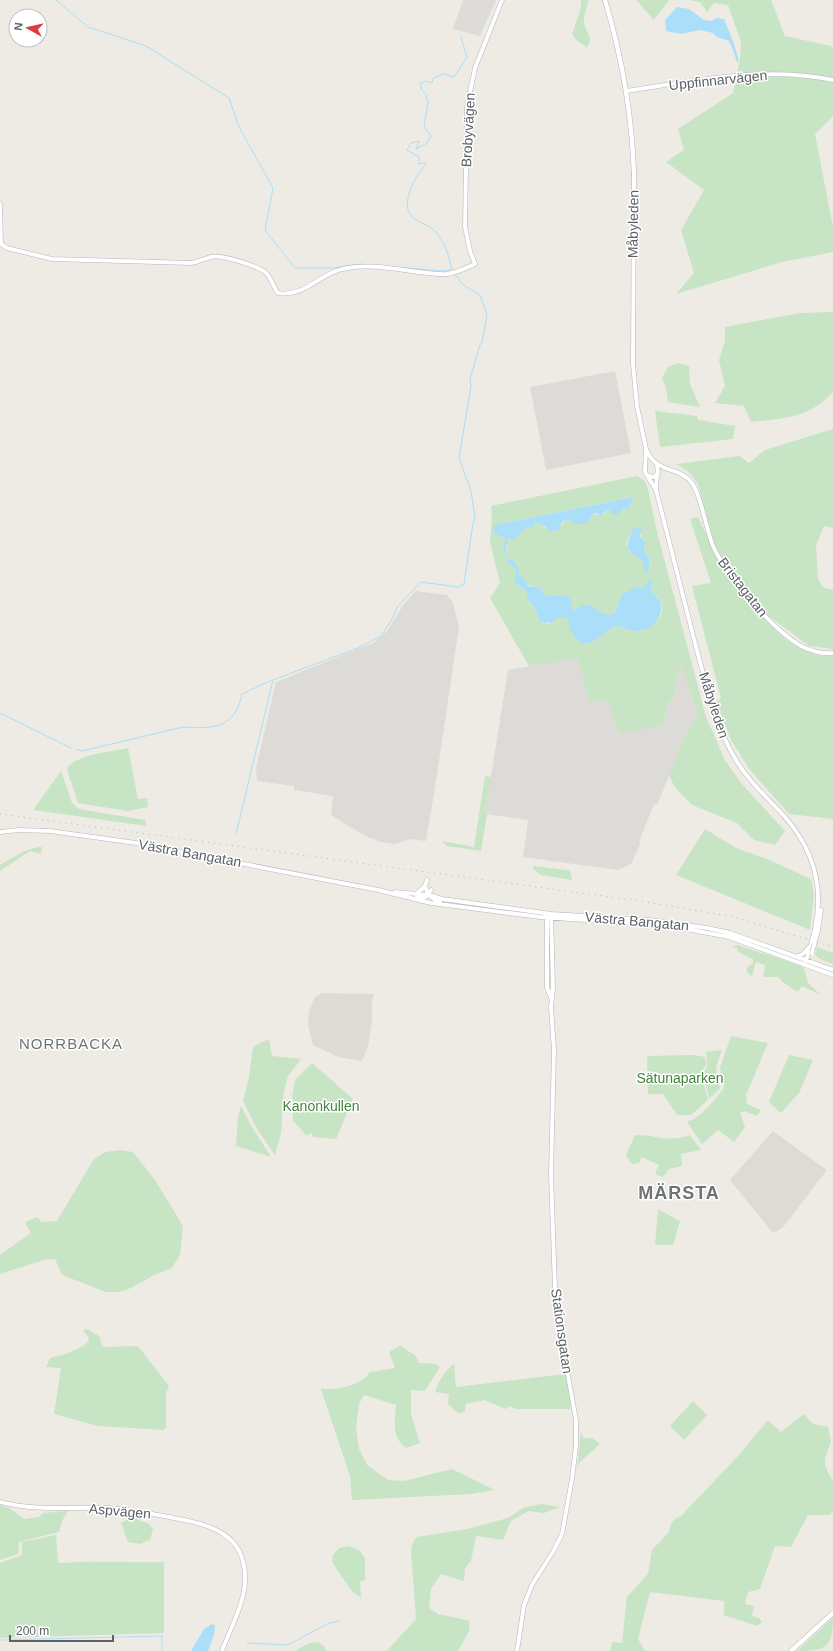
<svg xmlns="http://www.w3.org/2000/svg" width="833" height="1651" font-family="Arial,sans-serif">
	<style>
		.industrial { fill: #dddbd7 }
		.education { fill: #dedad4 }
		.green { fill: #c7e4c4; fill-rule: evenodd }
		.water { fill: #abdef8 }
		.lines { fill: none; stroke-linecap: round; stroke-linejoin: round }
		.stream { stroke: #abdef8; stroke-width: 1 }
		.tertiary-casing { stroke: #b3b6b9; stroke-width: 5 }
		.secondary-casing { stroke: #b2b5b9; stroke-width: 5.5 }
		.tertiary { stroke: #fff; stroke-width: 4 }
		.secondary { stroke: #fff; stroke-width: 4.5 }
		.rail { stroke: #b3b4b5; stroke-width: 1; stroke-dasharray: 1 5; stroke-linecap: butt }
		.tertiary-bridge-casing { stroke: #b3b6b9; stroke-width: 5; stroke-linecap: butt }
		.tertiary-bridge { stroke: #fff; stroke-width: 4 }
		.labels { text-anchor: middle; stroke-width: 3; stroke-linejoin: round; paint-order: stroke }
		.street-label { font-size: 14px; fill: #5d6165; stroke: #fff }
		.park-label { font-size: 14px; fill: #40843d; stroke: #fff }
		.neighbourhood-label { font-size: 15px; letter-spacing: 1px; fill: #6e7376; stroke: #fff }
		.district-label { font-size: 18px; font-weight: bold; letter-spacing: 1px; fill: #6e7376; stroke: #fff }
	</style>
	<rect width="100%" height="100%" fill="#eeebe5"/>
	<path class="industrial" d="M463,0H496L480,36L453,29Z
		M615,371L631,453L546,470L530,387Z
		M415,591L447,595L453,603L459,627L435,788L426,841L409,839L395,844L381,842L365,836L331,815L333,796L294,790V786L257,781L256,768L276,682L375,642L388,630L402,607Z
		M578,657L589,702L607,701L615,714V723L663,724L668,702L675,696L678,669L682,665L698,714L684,739L657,805L654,804L639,842H641L631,864L618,870L523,857L528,820L485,814L508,670Z"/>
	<path class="education" d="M322,993L374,994L372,1002V1020L368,1047L362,1061L338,1057L313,1045L308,1025L309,1011L315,997Z
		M773,1131L827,1170L784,1226L777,1231L772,1232L730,1180Z"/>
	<path class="green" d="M581,0H589L588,1C587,8 583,16 584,23C586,32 594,38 587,47L577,41L572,34L581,8Z
		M636,0H669L654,20Z
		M689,0H771L785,36L831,46L833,50V116L815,134L833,227V252L782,262L676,294L694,273L681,230L704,190L666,162L684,150L678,129L733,93L740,60L741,42L728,5L714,3L707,12L700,2Z
		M833,312V392C808,419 784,418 751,422L744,406L715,403L725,386L719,360L725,341V327L800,313Z
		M678,363L689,366L690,384L700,407L668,402L666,388L662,378L668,367Z
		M655,411L697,416L698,420L735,426L733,439L660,447Z
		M833,429V528L824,526L816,545L818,579L824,588L833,590V649L809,646L766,614L739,579L727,568L712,542L698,484L689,472L677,464L739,456L749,463L765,450Z
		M637,476L645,481L648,489L657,532L706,717L725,760L741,783L785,831L775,845L754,840L737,823L692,805L674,786L669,775L684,739L698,714L682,666L678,669L675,696L668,702L663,724L621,734C614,723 614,712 607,701L589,702L578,658L529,666L490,598L500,583L490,542L492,517L491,506ZM632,497L634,498L628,508L621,511L609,509L603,515L593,514L590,520C578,525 573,518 564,521L562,525L545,528L541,524L535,523L532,527L526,528L517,537L509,538L506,553V538L496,533L494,525ZM636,527L645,542L644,551L650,559L649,570L645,569V566L639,557L629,551L626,544L632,530ZM506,558L511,559L517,565L519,575L526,584L542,590L547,596L564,595L569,597L565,618H557L549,624L540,622L535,608L528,601L527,591L516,585V570L507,562ZM652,583L651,591C653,594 658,596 660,600C668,614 652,631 638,631C631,631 624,626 617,626L604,632L574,637L569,624L574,610C599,599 595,615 610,615C622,608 614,597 633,590C638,588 639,587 645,587L647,584Z
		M698,517C718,560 778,663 833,656V819L789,814L750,770L731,740L716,702L721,698L692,586L711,583L690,519Z
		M128,748L138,799L147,798L148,807L128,811L78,803L67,769C75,754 112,752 128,748Z
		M61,771L72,803L79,809L145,820L147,826L33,810Z
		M485,776L491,777L485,813L487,814L481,851L447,846L442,841L474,847Z
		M705,829L738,849L765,858L811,879L814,895L810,930L676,875Z
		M39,847H42L41,854L30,851L0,871V865C13,858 23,850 39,847Z
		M533,866L567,870L570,871L572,880L541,875L533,869Z
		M737,945L799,965L804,968L808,983L821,995L802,986L798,992L784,983L778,977H763L765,965L756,962L752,976L747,972V968L753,963V959L737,951L738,948L732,947Z
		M817,947L833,953V964L820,959L815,955Z
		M731,1036L768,1043L746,1095L747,1104L761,1110L757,1116L744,1111L740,1113L745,1127L734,1142L718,1130L702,1144L687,1122C701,1118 715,1099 724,1088L720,1068Z
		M269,1039L272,1056L301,1059L288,1076L284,1091L281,1133L275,1155L257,1129L243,1101L249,1078L253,1047Z
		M722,1050L716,1067L720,1088L709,1099L703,1072L707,1067L706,1052Z
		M693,1055L705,1057L706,1065L701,1072L708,1100L691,1115H677L663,1094H648L647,1056Z
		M789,1055L813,1060L799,1093L781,1113L769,1102Z
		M312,1063L353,1099L336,1139L313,1137L312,1133L306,1135L293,1121L292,1098L295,1080Z
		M241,1106L252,1127L271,1157L236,1146L238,1116Z
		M635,1135C657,1135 668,1143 690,1135L701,1150L681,1154L682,1166L669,1169L663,1177L655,1174L659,1165L642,1157L639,1163L632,1164L626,1155Z
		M119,1150L133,1152L155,1180L183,1226L180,1255L172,1268L154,1275L131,1288L119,1292H106L62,1275L55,1259L44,1260L0,1274V1255L31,1233L25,1222L38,1217L41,1222L57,1221L94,1159L106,1152Z
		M658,1209L680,1221L673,1245H655Z
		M87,1329L99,1336L103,1347L138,1346L169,1386L166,1393V1428L163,1430L98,1426L54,1414L61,1368L46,1367L50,1358C64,1355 77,1351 88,1342L89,1338L83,1330Z
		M400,1346L415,1355L419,1363L435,1364L440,1367L425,1391L411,1390V1414L420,1443L406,1448C391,1437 395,1422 396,1405L364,1395L359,1404L356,1428L359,1449L367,1465L388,1480L404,1481L452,1469L495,1490L470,1494L352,1500L350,1476L321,1389C337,1390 361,1386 370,1372L395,1368L389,1352Z
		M454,1364L456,1387L566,1374L571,1399L570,1409H516L510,1406L506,1409L484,1400L466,1404L465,1411L459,1414L448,1404L449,1394L435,1392C439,1380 444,1372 454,1364Z
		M693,1401L707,1415L684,1440L670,1426Z
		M804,1414L813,1424L828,1427L831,1441L825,1459V1466L833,1482V1511L830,1515H808L791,1547L775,1546L760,1589L748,1592L745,1604L754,1606L752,1616L759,1618L762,1622L757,1626L724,1615V1601L650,1592L638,1639L645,1651H610L612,1642L622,1643L627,1597L648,1574L652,1550L669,1532L671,1524L675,1519L681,1516L739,1455L768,1420L781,1432Z
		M581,1431L583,1438H592L600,1444L579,1463L577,1470Z
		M541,1504L560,1507L544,1513L529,1511L518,1517L511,1521L503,1540L476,1536L471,1561L465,1568L464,1581L441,1574L431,1589L429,1608L438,1614L470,1621L469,1631L458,1651H387L416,1619L411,1552L412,1544L417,1537L467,1529L508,1518L523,1508Z
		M0,1505L9,1508L24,1519L39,1517L43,1513L68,1511L62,1521L59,1532L19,1542L18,1554L0,1560Z
		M124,1513L142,1515L140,1521L148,1523L153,1529L150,1540L140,1544L128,1542L121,1523L128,1519Z
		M56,1535L58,1563C93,1560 128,1563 164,1562V1633L0,1638V1563L22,1555V1542Z
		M348,1546L359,1550L365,1558V1580L360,1581L361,1598L351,1590L332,1562L333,1555L339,1548Z
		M833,1618C833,1648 825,1651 797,1651Z
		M318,1642L325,1647L326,1651H295L309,1643Z"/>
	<path class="water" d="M677,7L689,9L704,20L711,21L717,18L724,19C730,34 736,47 739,62H737L733,50L729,41L717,37L713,33L699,30L682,34L666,31L665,20Z
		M633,497V499L628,509H623L618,514H612L609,509L600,516L597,513L593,514L589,521L582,524H576L570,520L563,521L558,530L551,531L541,524L535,523L533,527L526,528L515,539L509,538L505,554L503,552L506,538L498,536L497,533L495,534L493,532L494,525Z
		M636,527L641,529L640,536L645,542L644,551L650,559L648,574L645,572C644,554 631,558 627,546L632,530Z
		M506,558C515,559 519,567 519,575L524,578L528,586L540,588L547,596L564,595L569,597L572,603L571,611C576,610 581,605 586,605C596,606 601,615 610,615L615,612L622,594L637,587H645L649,578L652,580L651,591L660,600C665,616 653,632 635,631C628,631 623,626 617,626C602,629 588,659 572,633C570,629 567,620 567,616L565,618H557L551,623L540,622L535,608L527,599V591L515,584L516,570L507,562Z
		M212,1624L215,1626L214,1635L208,1651H191L204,1629Z"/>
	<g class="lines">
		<path class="stream" d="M56,0L88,27L146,46L229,98L239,127L273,188L265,230L295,268H334L360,264L441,271L452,270C449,256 445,242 435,231C428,224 415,222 410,214C401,201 417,173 426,164L423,163L419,164V157L407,150L411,143L419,141L416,149L427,143L431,136L424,127L428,103L426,94L422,90L420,84L426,81L432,83L433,78L444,74L454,77L467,57L461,37
			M0,713L71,748
			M76,749L82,751L183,727C214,729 235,728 242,694L272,680
			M236,834L273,680L358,648L381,636L391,621L398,606L421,582L458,587L464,584L473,523L475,518L471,491L459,458L471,386L470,379L480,345L482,342L487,315L480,295L463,285L455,274
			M0,1640L162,1636V1651
			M247,1643L288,1645L329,1623L340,1621"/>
		<defs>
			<path id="tertiary" d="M626,91C694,81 765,66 833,80
				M634,174L633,364L637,406L646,449L645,472L656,490C669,541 682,592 695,643C706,683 714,724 736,760C749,782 768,798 785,817C813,849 824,887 815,929
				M0,204L1,244L7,248L52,259L191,263C198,262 204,259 211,257C221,254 257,266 265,272C271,277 273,286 278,293C305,298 320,272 347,268C371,264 395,269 419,272C428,273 438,275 447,274C456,273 466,268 475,264L470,251L465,227L467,107L475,68L502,0
				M647,451C657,474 679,466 692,483C701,495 706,529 713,546C727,577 772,629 801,646C810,651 823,654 833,653
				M649,476L654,477L658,473L657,465
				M656,490L657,475
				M0,832L19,830L50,831L136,843L378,890L431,903L540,917L648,924L681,928L729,937L833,975
				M425,886C427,895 432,899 440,902
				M395,892L429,895L442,899L551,914L649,920L707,928L730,933L833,970
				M416,894L425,886L427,880
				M416,898L426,897L431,890
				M547,916V987L551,998
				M818,930L821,910
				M798,956L803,954L809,947
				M806,961L812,941
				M0,1502C34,1511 71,1507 106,1508C127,1509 148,1513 169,1517C206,1524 246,1531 245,1579C245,1603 230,1629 222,1651
				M517,1651L524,1605L532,1585L554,1550L562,1534L572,1479L576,1446V1420L558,1319L555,1288L551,1175L554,1050L551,1007L553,988L551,914"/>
			<path id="secondary" d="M605,0C622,57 632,115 634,174
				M791,1651L833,1613"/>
		</defs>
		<use href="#tertiary" class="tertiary-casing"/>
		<use href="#secondary" class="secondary-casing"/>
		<use href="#tertiary" class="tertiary"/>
		<use href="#secondary" class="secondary"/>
		<path class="rail" d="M0,814L640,901L730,916L833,947"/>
		<defs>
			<path id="tertiary-bridge" d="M812,941L815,929
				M812,953L818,930"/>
		</defs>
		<use href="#tertiary-bridge" class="tertiary-bridge-casing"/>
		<use href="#tertiary-bridge" class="tertiary-bridge"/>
	</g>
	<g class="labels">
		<g class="street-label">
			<text transform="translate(718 80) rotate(-6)" y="5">Uppfinnarvägen</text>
			<text transform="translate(468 130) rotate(-87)" y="5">Brobyvägen</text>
			<text transform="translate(633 224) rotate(-89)" y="5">Måbyleden</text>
			<text transform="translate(743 587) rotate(52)" y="5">Bristagatan</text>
			<text transform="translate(714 705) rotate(72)" y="5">Måbyleden</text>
			<text transform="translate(190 853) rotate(10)" y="5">Västra Bangatan</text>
			<text transform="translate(637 921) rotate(5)" y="5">Västra Bangatan</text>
			<text transform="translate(562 1331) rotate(82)" y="5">Stationsgatan</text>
			<text transform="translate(120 1511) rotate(5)" y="5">Aspvägen</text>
		</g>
		<g class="park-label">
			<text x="680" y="1083">Sätunaparken</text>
			<text x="321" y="1111">Kanonkullen</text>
		</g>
		<g class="neighbourhood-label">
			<text x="71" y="1049">NORRBACKA</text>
		</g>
		<g class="district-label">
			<text x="679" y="1199">MÄRSTA</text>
		</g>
	</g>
	<g transform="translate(28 28) rotate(278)"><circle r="19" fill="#ffffff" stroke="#bec0c1"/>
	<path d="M0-3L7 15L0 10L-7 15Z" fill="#dc3e40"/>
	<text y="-6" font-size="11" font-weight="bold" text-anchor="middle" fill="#5d6165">N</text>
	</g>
	<path d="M10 1635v6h103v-6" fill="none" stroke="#5d6165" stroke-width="2"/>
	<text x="16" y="1635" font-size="12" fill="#5d6165" stroke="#ffffff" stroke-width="3" paint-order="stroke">200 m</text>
</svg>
